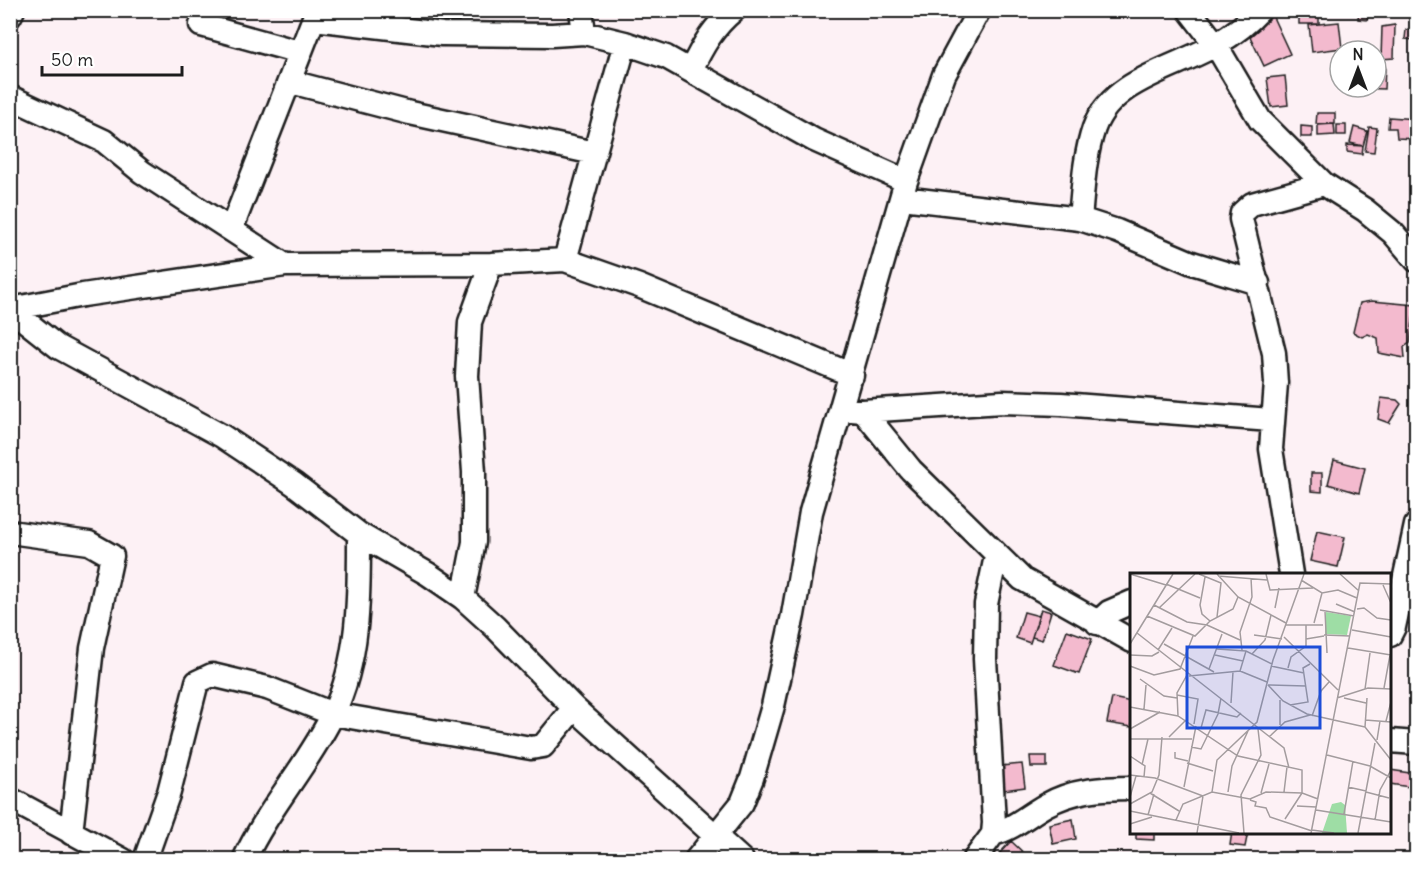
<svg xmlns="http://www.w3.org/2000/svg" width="1427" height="870" font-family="Delius,sans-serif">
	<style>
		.building { fill: #f3bace; stroke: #1c1c1c; stroke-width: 1.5 }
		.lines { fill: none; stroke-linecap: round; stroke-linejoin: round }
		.minor-casing { stroke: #1c1c1c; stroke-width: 27 }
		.minor { stroke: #fff; stroke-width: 22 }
		.inset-road { fill: none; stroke: #a39c9e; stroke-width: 1.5 }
		.view { fill: #1d4ed8; fill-opacity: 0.15; stroke: #1d4ed8; stroke-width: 3 }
		.inset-edge { fill: none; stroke: #1c1c1c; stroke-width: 3 }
	</style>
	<rect width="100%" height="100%" fill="#fdf1f5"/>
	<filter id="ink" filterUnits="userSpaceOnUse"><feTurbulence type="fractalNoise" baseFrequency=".0167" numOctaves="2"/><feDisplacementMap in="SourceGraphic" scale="12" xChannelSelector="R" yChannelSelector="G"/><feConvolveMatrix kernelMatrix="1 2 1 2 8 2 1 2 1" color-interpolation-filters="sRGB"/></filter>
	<g filter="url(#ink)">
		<path class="building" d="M1359,10H1369L1367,20L1358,19Z
			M1299,14H1319V24H1299Z
			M1272,15L1290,54L1264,66L1246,28Z
			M1339,22L1342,48L1312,52L1309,25Z
			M1395,25L1394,58L1381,59L1382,27Z
			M1406,30L1416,31V40L1405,39Z
			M1376,67H1385L1384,89L1360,88L1376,87Z
			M1285,76L1288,105L1271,107L1267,78Z
			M1317,113H1335V124H1316Z
			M1389,117L1416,119V139L1397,138L1396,128H1388Z
			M1334,124L1335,135L1318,136V125Z
			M1337,125H1346V135H1337Z
			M1301,126L1312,127V137H1301Z
			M1354,127L1367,131L1363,146L1350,143Z
			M1369,127L1377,128L1374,152L1365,151Z
			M1347,145L1363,146L1362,154L1347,152Z
			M1372,301L1415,305L1410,343L1404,347L1405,358L1379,353L1378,338L1368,334L1362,337L1353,332L1360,303Z
			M1381,398L1397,400L1401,404L1389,423L1378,419Z
			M1334,460L1365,468L1359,493L1328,484Z
			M1311,473H1322V492L1311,491Z
			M1317,531L1345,537L1338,567L1310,561Z
			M1416,592V627L1403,621Z
			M1041,609L1051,612L1042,640L1032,637Z
			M1024,612L1039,616L1030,643L1016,638Z
			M1067,630L1092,639L1079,674L1054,665Z
			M1112,698L1132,702V727L1107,723Z
			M1030,756H1047V767H1031Z
			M1022,764L1025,787L1004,790L1001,766Z
			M1390,770L1416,774V788L1390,784Z
			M1073,819L1076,839L1053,844L1049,824Z
			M1136,832H1154V840L1136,839Z
			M1232,832H1248L1245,847L1230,845Z
			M1011,841L1029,858L1028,860H1005L999,854Z"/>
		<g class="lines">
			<defs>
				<path id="minor" d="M581,10L584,33
					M1189,10L1216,45L1260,120L1324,184L1365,210L1393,233L1416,260
					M10,16L13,10
					M314,19L442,34L552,35L584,33L625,43L666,57L814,140L906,181
					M201,25L299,52
					M625,43L565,260L639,286L852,375
					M691,70C702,47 713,27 734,10
					M291,82L410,113L594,153
					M10,97L104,141L142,172L285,265
					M902,198L1080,219L1117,231L1192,263L1258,283
					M1080,219C1083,189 1084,157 1094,128C1112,79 1177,68 1217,44C1232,35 1248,23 1260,10
					M231,230L317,10
					M10,309L58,347L222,436L294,484L359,534L428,574L463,598L495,627L574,708L742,860
					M11,309L83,295L285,265L491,264L565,260
					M841,409L863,411L1002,402L1061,404L1271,420
					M863,411L911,470L1022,579L1132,641
					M10,532L89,543L112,556L92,648L71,833
					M1291,574L1271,449L1276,383L1274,353L1241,219L1242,213L1252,204L1324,184
					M463,598L474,542V472L467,376L470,322L491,264
					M1097,623L1109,612L1132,602
					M1390,635L1394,627L1416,525
					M1390,741L1416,743
					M10,799L123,860
					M993,834C1013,829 1028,815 1046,805C1073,790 1101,788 1132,788
					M145,860L169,792L197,682L212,675L267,688L333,714L531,748L543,746L574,708
					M244,860C268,808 308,765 333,714C360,659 359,594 359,534
					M696,860L742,803L752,778L773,706L793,615L811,512L906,181L944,75L979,10
					M974,860L993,834L994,823L985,659L986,604L996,556"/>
			</defs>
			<use href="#minor" class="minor-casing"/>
			<use href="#minor" class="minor"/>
		</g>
	</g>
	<g transform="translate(1130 573)">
		<rect width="261" height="261" fill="#fdf1f5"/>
		<path d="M211,229L215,232L217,260H192L202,231Z" fill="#9edda5"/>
		<path d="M196,39L221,43L217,62L195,61Z" fill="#9edda5"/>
		<path class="inset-road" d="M0,1L36,12M69,1L91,10L87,44M87,1L108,24L156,50M136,1L140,17L183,15M210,1L229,18M88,3L137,7M75,4L70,32L72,41L80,48M171,7L192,20L208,17L227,25M36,11L70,25M253,12L261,30M206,31L225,39M24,32L57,49L77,52L110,67M29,35L65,1M145,35L149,15M227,36L234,35L247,45L261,47M190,37L224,43M195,38L197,80M17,43L65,63L80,48L103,36L108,24M184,50L192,20M156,52H193M222,57L261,64M7,60L154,175L159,195M124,62L152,66M194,62L220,63M154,64L208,117M176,66L194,63M0,71L43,1M34,71L84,99M218,75L261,82M87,76L116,78L142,91M28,77L42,55M112,77L110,59L122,24L121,5M116,78L110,98L137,109M122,81L135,67L141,42M0,82L22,83L29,79M85,82L113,88M0,93L24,102L50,96L63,63M141,93L174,100M158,95L161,84L176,73V52M79,96L92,61M59,103L110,98M10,106L34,123L47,125M138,112L153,128L177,141L235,154M138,112L176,113M254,115L260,82M235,116L240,80M47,122L68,126L64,151M207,125L238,115L261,116M214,125L236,130M237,125L235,154L261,187M101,130L103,99M160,132L178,129L173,95L180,91M0,134L48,143L108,183L172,197V220L188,226M14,136L16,112M48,143L47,120L57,102M182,143L191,118L199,109M235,147L261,149M256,148L261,129M150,152V127M71,155L76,137L107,144L111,140M0,156L30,139M39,164L56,147M139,164L155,149L180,142M0,166H62M247,167L250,148M61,174L71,176L88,141L91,125M45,179V185L58,188M197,182L240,193L261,205M0,183L15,193L14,204M57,190L83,198M12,192L18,166M0,202L25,205L73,223L67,260M54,214L66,153M218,214L236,218M82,219L87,187L127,149L143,87L174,1M98,219L102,193L118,158M154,219L157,194M236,219L259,225M20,220L49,238M131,220L139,191M0,224L6,203M120,227L126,229L125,233L136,235L140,244L182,258M0,231L22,219L29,202L32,164M167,233L186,234M186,237L261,249M0,238L109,260M214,241L223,188M18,242L24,221M155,246L172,220M46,247L53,231L82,219L120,226L136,219L172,220M245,247L250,217L261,197M0,251L22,244M182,257L204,260M114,260L111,222L131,182L128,156M181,260L230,10L261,11M228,260L245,170"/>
		<path class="view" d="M57,74H190V155H57Z"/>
		<rect width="261" height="261" class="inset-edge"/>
	</g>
	<rect width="1427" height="870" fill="none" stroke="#fff" stroke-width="36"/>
	<rect x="18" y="18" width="1391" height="834" fill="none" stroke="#1c1c1c" stroke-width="2" filter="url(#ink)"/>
	<g transform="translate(1358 69)"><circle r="28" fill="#ffffff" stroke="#a4a4a4" stroke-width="1.5"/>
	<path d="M0-4.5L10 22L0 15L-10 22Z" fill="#1c1c1c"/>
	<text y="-9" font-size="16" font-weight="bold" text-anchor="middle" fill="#1c1c1c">N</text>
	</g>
	<path d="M42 66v9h140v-9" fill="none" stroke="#1c1c1c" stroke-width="3"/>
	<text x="51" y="66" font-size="18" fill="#1c1c1c" stroke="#ffffff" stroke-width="4.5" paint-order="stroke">50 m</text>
</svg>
